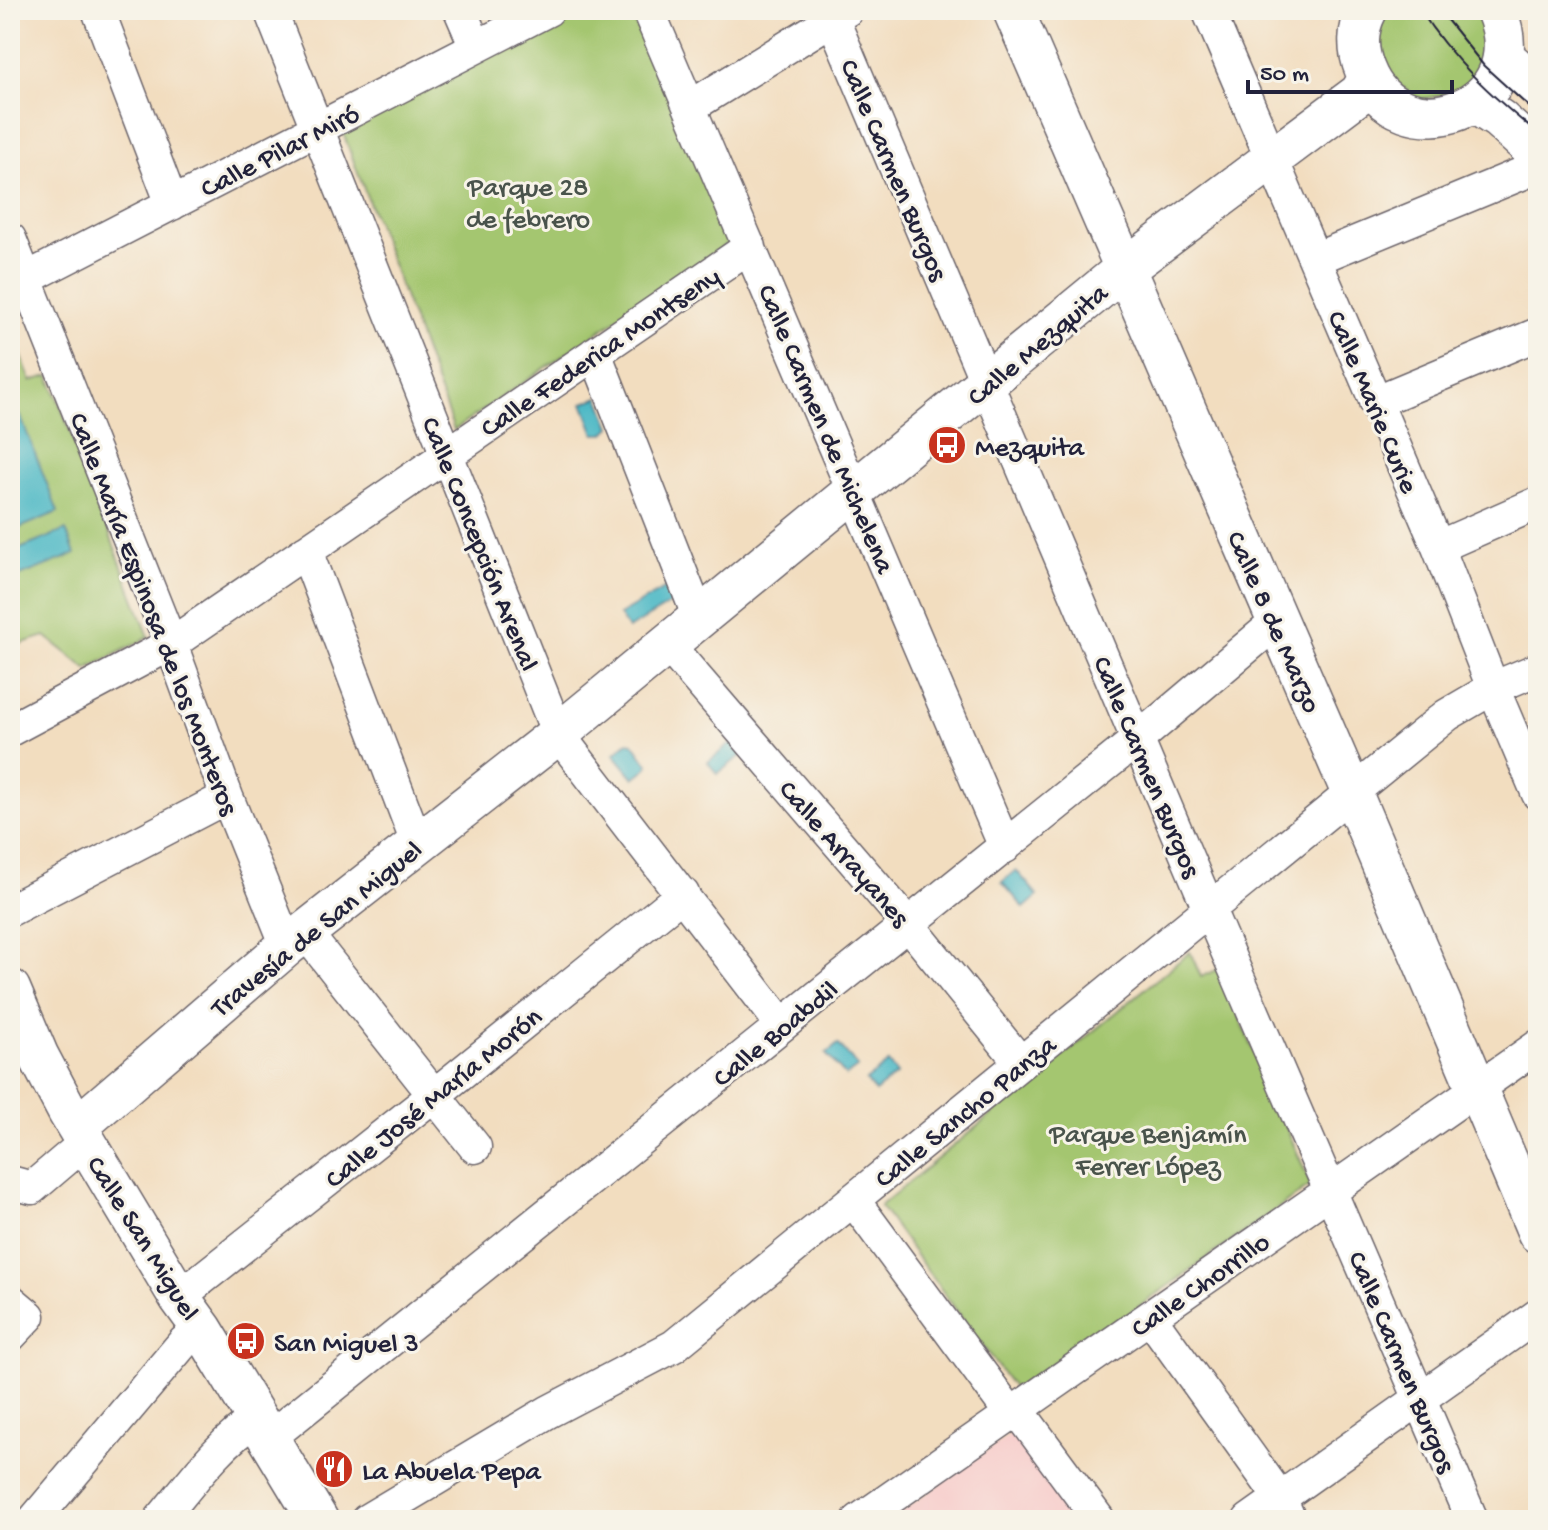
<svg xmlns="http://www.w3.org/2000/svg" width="1548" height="1530" font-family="'Gochi Hand',sans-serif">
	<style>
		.built { fill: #f7d0ce }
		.green { fill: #a4c66f; stroke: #637455; stroke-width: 2 }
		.water { fill: #4ab7c5; stroke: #366c80; stroke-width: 2 }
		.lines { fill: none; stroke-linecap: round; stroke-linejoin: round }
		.minor-casing { stroke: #6b6369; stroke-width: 35 }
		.tertiary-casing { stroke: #6b6369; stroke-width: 43 }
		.minor { stroke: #fff; stroke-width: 32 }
		.tertiary { stroke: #fff; stroke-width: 40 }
		.tram { stroke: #22223b; stroke-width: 2 }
		.labels { text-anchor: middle; stroke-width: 6; stroke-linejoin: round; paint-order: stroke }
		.street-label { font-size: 28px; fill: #22223b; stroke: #f7f3e8 }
		.park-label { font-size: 28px; fill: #49534b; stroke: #f7f3e8 }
		.poi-label { font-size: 28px; fill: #22223b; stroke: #f7f3e8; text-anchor: start }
	</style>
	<rect width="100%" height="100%" fill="#f7f3e8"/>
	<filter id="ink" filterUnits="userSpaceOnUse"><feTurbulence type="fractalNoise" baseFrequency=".0125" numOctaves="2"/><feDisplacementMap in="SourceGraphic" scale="16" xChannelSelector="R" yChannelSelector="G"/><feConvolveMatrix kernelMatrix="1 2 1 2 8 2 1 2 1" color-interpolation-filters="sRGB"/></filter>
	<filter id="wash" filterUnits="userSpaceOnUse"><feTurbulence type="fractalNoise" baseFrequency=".006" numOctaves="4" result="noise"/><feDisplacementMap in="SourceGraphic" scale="32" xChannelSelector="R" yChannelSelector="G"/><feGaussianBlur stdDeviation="1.8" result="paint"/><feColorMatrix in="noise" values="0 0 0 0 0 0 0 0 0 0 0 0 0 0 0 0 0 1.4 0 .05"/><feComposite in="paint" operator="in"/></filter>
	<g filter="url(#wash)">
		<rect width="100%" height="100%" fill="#f2ddbf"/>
		<path class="built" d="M1016,1430L1080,1520H901L897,1515Z"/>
		<path class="green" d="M577,10H629L735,239L454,430L342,130Z
			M1383,10H1481L1488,59L1468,89L1420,100L1380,71L1376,22Z
			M10,326L31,381L49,376L149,637L87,669L45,636L10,647Z
			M1190,952L1201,977L1219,969L1311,1185L1017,1393L880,1206Z"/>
		<path class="water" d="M599,397L611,427L604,434H595L583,403Z
			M20,415L58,512L10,532V419Z
			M66,530L75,554L10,580V553Z
			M669,586L677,600L628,629L619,615Z
			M628,742L633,743L648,764L647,768L634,778L614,754Z
			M732,743L742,755L717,774L708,762Z
			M1016,870L1038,896L1024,908L1002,882Z
			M838,1044L858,1067L846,1076L826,1054Z
			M888,1063L897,1074L875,1092L866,1081Z"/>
	</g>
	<g filter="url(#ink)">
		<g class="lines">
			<defs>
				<path id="minor" d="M98,10L172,204
					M270,10L558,734L782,1025
					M460,10L476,47
					M648,10L1005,847
					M829,10L1220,935L1472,1520
					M1208,10L1438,547L1493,688L1538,794
					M690,107L847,10
					M10,239L171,644L227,797L287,946
					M1315,259L1538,167
					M10,287L548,10
					M595,353L699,618
					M1375,402L1538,334
					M1438,547L1538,503
					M306,551L417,843
					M667,644L908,924L1020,1062
					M10,730L171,644L750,247
					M10,910L227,797
					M305,932L475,1147
					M10,1182L32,1188L86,1142
					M854,1201L1011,1414
					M179,1297L433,1096L683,894
					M10,1300L29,1316L10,1336
					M1150,1317L1280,1498L1290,1520
					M1017,1409L1099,1520
					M269,1438L1138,739L1266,631L1278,626
					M34,1520L184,1342L203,1330
					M160,1520C189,1486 218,1443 257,1419
					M367,1520L548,1412L674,1346L1447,715L1493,688L1538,669
					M859,1520L1538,1046
					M1249,1520L1538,1315"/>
				<path id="tertiary" d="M1013,10L1351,791L1538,1233
					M1367,10C1357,29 1357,51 1365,70C1398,156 1538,111 1496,10
					M1504,57L1538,87
					M1474,103L1499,119L1538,154
					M10,989L38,1055L68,1112L179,1297L203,1330L318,1520
					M77,1127L287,946L558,734L1123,270L1360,93L1368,79"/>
			</defs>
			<use href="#minor" class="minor-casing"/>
			<use href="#tertiary" class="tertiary-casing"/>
			<use href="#minor" class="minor"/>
			<use href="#tertiary" class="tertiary"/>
			<path class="tram" d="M1420,10C1452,60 1493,97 1538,134
				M1439,10L1484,66L1538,115"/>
		</g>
	</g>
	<defs>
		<symbol id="bus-disc" viewBox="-11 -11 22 22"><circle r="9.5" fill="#c8321e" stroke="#f7f3e8"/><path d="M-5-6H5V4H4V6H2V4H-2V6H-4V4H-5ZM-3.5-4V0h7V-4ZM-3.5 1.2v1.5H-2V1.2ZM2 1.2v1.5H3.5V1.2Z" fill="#fff"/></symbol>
		<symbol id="restaurant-disc" viewBox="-11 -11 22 22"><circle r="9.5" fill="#c8321e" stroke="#f7f3e8"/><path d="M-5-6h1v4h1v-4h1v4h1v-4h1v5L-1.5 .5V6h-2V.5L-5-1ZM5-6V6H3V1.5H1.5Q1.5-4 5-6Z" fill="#fff"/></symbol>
	</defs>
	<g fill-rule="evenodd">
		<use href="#bus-disc" x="925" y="423" width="44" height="44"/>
		<use href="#bus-disc" x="224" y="1319" width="44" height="44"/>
		<use href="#restaurant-disc" x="312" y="1447" width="44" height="44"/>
	</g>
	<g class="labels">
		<g class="street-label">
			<text transform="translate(279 149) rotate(-27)" y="10">Calle Pilar Miró</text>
			<text transform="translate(896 169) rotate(67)" y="10">Calle Carmen Burgos</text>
			<text transform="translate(1036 343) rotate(-40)" y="10">Calle Mezquita</text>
			<text transform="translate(599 350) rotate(-34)" y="10">Calle Federica Montseny</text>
			<text transform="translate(1375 401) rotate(67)" y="10">Calle Marie Curie</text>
			<text transform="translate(828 428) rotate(67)" y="10">Calle Carmen de Michelena</text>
			<text transform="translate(482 543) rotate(68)" y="10">Calle Concepción Arenal</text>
			<text transform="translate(156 613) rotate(69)" y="10">Calle María Espinosa de los Monteros</text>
			<text transform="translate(1276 621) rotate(66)" y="10">Calle 8 de Marzo</text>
			<text transform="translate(1149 766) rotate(67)" y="10">Calle Carmen Burgos</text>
			<text transform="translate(846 852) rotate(49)" y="10">Calle Arrayanes</text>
			<text transform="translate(315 927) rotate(-39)" y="10">Travesía de San Miguel</text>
			<text transform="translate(774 1032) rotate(-39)" y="10">Calle Boabdil</text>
			<text transform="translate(432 1096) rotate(-39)" y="10">Calle José María Morón</text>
			<text transform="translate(964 1110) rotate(-39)" y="10">Calle Sancho Panza</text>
			<text transform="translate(145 1237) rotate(58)" y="10">Calle San Miguel</text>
			<text transform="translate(1199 1283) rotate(-35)" y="10">Calle Chorrillo</text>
			<text transform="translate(1404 1361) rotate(67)" y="10">Calle Carmen Burgos</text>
		</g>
		<g class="park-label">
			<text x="528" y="195">Parque 28<tspan x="528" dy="32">de febrero</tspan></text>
			<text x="1148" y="1142">Parque Benjamín<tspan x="1148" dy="32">Ferrer López</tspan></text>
		</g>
		<g class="poi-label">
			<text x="975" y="455">Mezquita</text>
			<text x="274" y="1351">San Miguel 3</text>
			<text x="362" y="1479">La Abuela Pepa</text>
		</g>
	</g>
	<rect width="1548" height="1530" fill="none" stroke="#f7f3e8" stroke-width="40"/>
	<path d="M1248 80v12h204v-12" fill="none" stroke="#22223b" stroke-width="4"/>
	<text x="1260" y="80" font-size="24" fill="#22223b" stroke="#f7f3e8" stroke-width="6" paint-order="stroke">50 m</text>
</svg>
